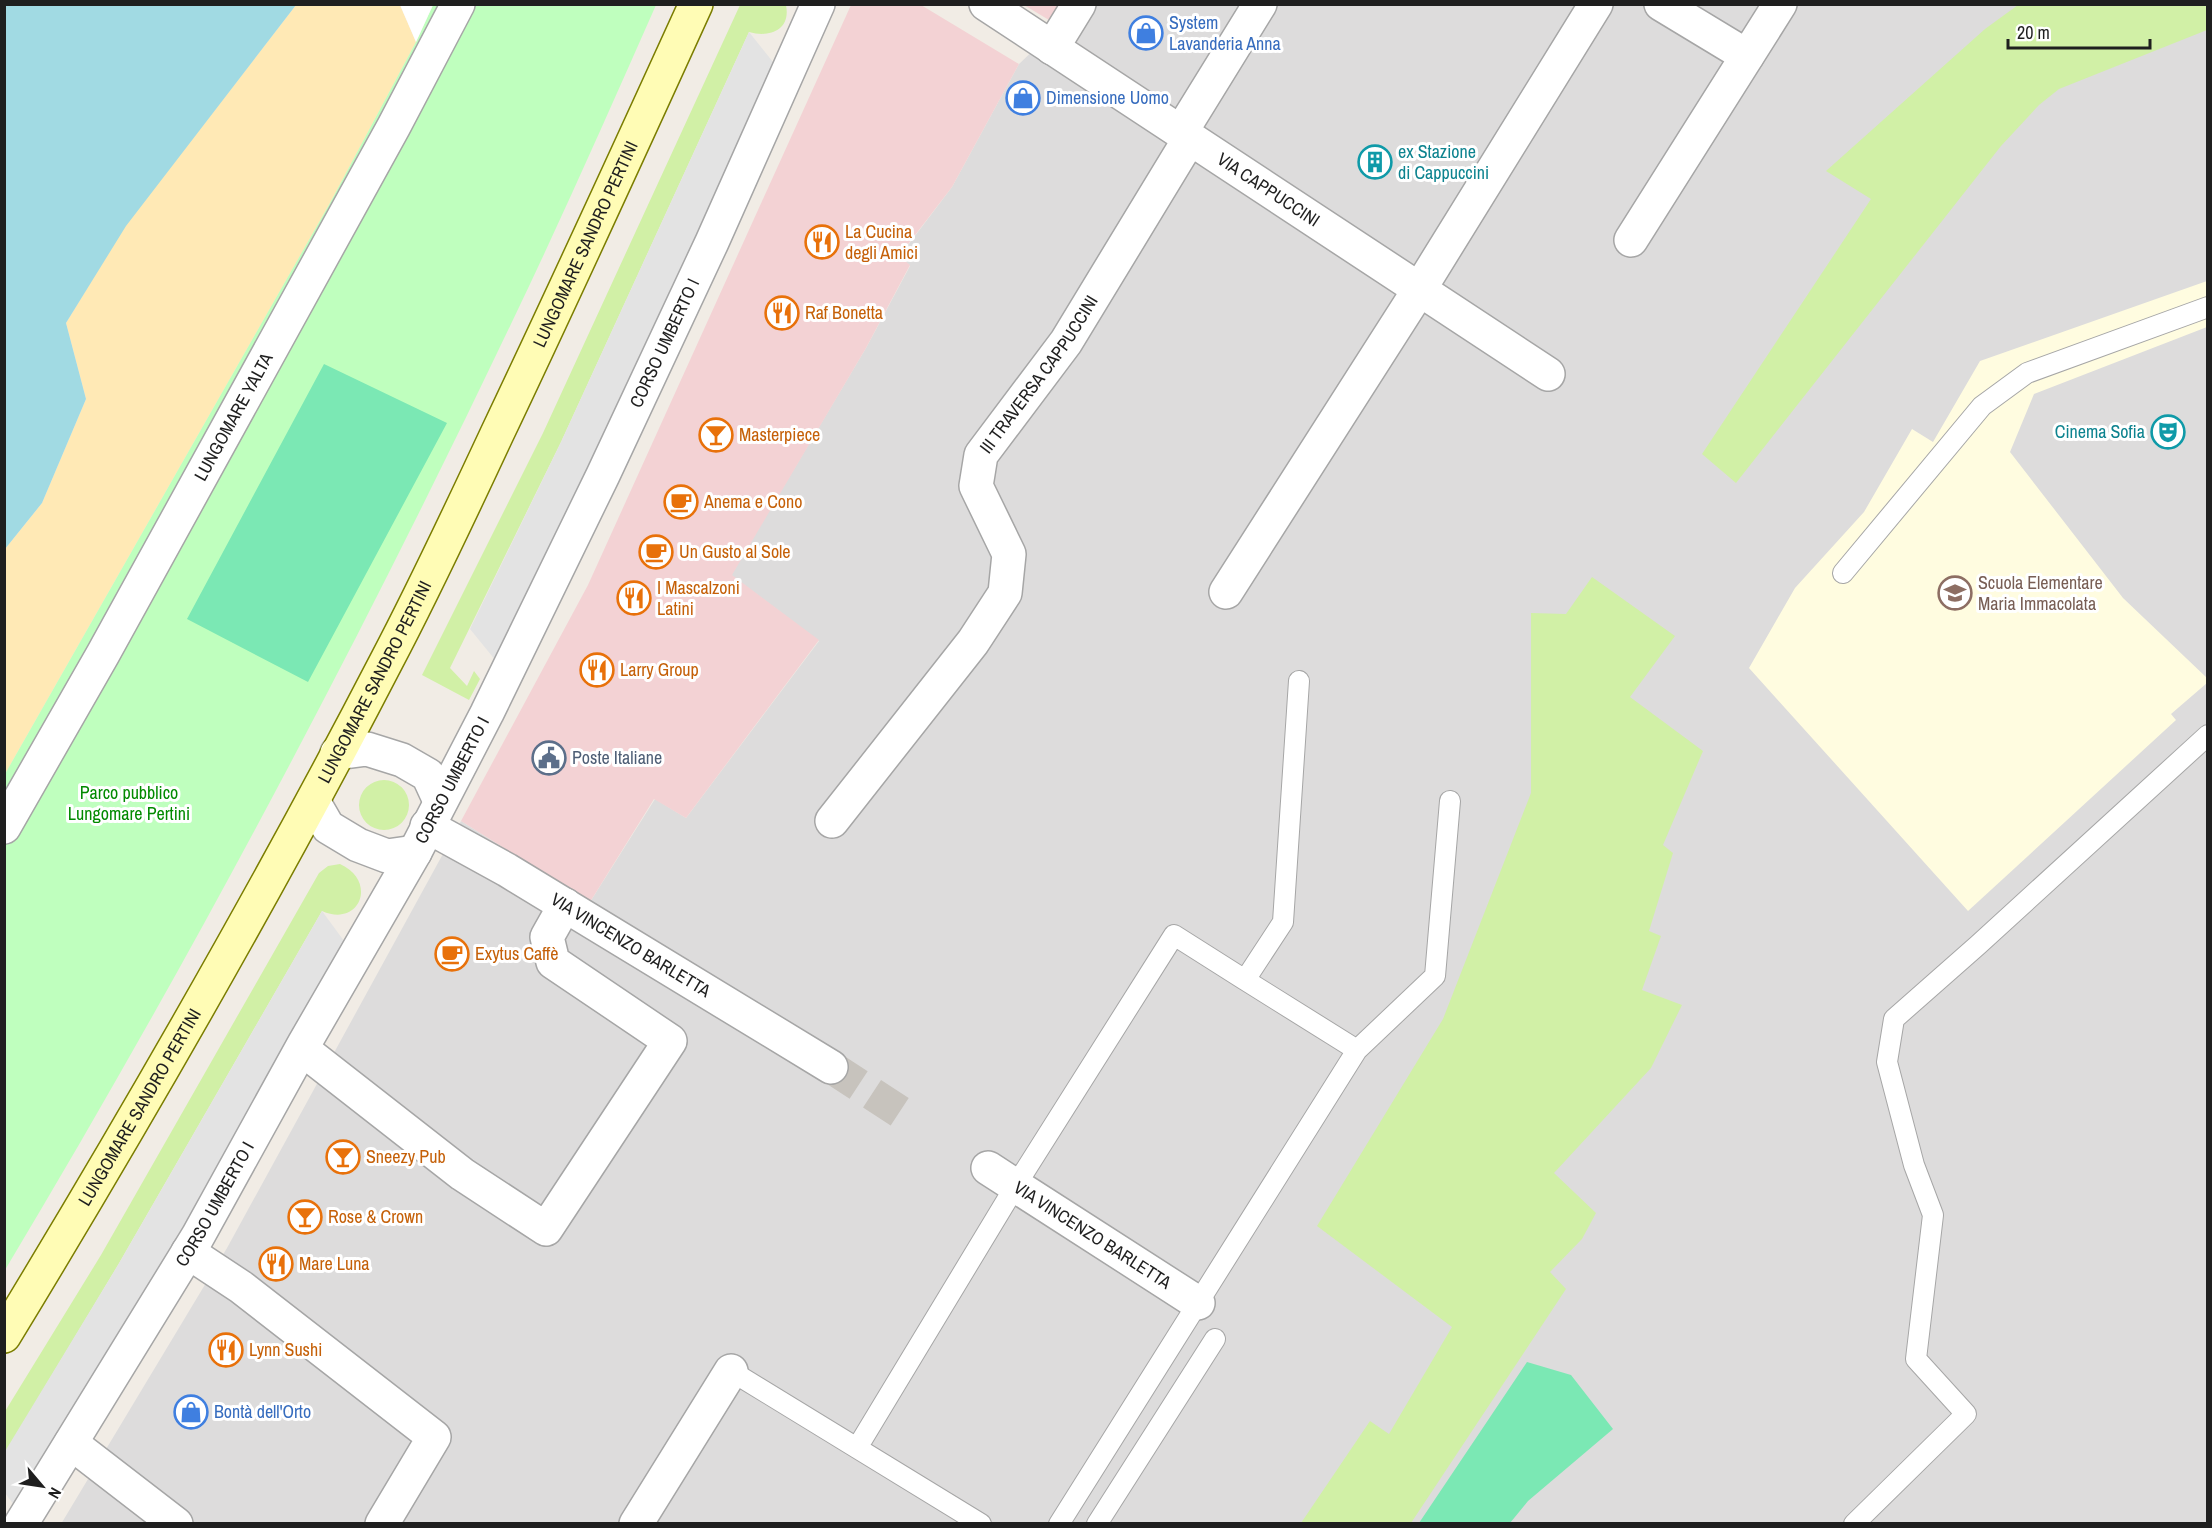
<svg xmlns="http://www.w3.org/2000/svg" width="2212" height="1528" font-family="'Archivo Narrow',sans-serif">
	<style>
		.residential { fill: #dddcdc }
		.commercial { fill: #f3d2d4 }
		.education { fill: #fffce0 }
		.grass { fill: #d1f0a6 }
		.sand { fill: #ffe9b5 }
		.park { fill: #bfffbe }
		.pitch { fill: #7be8b4 }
		.parking { fill: #e3e3e3 }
		.water { fill: #a1dae3 }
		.pier { fill: #fff }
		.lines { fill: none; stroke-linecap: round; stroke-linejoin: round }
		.street-tunnel { stroke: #c7c3bd; stroke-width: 33; stroke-dasharray: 33 16; stroke-linecap: butt }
		.lane-casing { stroke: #a6a6a6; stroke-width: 22 }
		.street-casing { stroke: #a6a6a6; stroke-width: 36 }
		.secondary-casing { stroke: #7b7d00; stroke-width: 36 }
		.lane { stroke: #fff; stroke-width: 20 }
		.street { stroke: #fff; stroke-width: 33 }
		.secondary { stroke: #fffcb5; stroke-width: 33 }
		.labels { text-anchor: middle; stroke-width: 6; stroke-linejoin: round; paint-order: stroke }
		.shop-label { font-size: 18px; fill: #366cbe; stroke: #fff; text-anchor: start }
		.culture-label { font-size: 18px; fill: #0d838f; stroke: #fff; text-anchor: start }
		.street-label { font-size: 18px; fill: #1f1f1f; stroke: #fff }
		.food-label { font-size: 18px; fill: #c56008; stroke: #fff; text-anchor: start }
		.education-label { font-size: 18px; fill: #785e54; stroke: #fff; text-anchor: start }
		.service-label { font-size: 18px; fill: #4e5e75; stroke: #fff; text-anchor: start }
		.park-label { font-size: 18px; fill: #028a00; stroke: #fff }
	</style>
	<rect width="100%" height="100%" fill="#f1ece5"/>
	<path class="residential" d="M1072,5H2207V1523L61,1524L227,1248L461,821L590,902L655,799L686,818L819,641L731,575L866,348L910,266L899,257L952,187L1019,64L1059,26Z"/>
	<path class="commercial" d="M851,5H921L1019,64L952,187L899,256L910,265L866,348L732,575L819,640L686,818L654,799L590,902L461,821L588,585Z
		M1024,5H1072L1059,26Z"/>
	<path class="education" d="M2207,281V327L2034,394L2010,452L2123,598L2207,678V683L2171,714L2176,720L1968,911L1749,668L1795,588L1864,512L1912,429L1933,442L1980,361Z"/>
	<path class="grass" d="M740,5H786C791,30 770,38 749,32L561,442L450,668L467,686L474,671L480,679L469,700L422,675L543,433Z
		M2018,5H2207V30L2059,89L2039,105L2001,146L1736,483L1702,454L1871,199L1826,171L1985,29Z
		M1592,577L1675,636L1630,697L1703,751L1663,845L1673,853L1649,931L1661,936L1642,990L1682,1005L1651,1068L1554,1173L1596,1213L1582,1239L1550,1272L1566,1289L1411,1523H1301L1370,1421L1389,1434L1452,1327L1317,1226L1443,1019L1531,793V613L1566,614Z
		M359 805a25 25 0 1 1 50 0a25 25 0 1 1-50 0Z
		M340,864C378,881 360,928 322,911L118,1265L5,1453L4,1413L101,1255L319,873L328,866Z"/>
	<path class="sand" d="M296,5H400L416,42L330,203L5,774V549L42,503L86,399L66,323L125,226Z"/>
	<path class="park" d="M433,5H656C609,111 562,218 511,324C357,647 189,963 5,1270V774L330,203L416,42Z"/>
	<path class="pitch" d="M324,364L447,423L308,682L187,619Z
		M1527,1362L1571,1375L1613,1429L1528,1501L1510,1523H1419Z"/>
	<path class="parking" d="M749,32L777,67L597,459L496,661L470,629L561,442Z
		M322,911L347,945L155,1285L17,1509L5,1493L4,1453L118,1265Z"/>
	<path class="water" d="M5,4L296,5L126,226L66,323L86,399L42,503L5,549Z"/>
	<path class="pier" d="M400,5H433L416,42Z"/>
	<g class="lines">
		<path class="street-tunnel" d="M831,1067L900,1112"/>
		<defs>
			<path id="lane" d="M1843,573L1982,406L2027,373L2208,307
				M1357,1050L1435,976L1450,801
				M731,1371L981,1524
				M857,1448L1016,1185L1174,935L1245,980L1283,922L1299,681
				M1059,1524L1357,1050L1245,980
				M1097,1524L1215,1339
				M1854,1524L1966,1414L1916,1359L1933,1215L1914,1165L1887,1062L1894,1019L1978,945L2208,735"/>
			<g id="street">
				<path id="s1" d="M986,4L1548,374"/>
				<path d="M1661,4L1747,56"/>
				<path d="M1052,48L1079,4"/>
				<path d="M1181,132L1260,4"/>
				<path d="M1631,240L1780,4"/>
				<path d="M1226,592L1419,290L1596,4"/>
				<path d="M337,753L367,749L402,760L428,775L440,801"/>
				<path d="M313,801L328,827L358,845L387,856L415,852"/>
				<path id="s2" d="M832,821L973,642L1005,593L1009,554L976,486L981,455L1066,342L1190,138"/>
				<path id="s3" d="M427,826L507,870L831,1067"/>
				<path id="s4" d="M4,827L103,654L394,126L458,4"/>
				<path d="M302,1049L462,1174L546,1229L670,1041L553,962L547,937L565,905"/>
				<path id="s5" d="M988,1168L1198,1303"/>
				<path d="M188,1252L241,1287L434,1437L382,1524"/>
				<path d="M71,1443L176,1524"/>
				<path id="s6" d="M21,1524L198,1236L304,1044L415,852L487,713L603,475L712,242L818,4"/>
				<path d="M636,1524L731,1371"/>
			</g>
			<g id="secondary">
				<path id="s7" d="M4,1336C139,1114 268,890 387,660C426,586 461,511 496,436C564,293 630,149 696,4"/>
			</g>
		</defs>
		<use href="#lane" class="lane-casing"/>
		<use href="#street" class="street-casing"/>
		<use href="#secondary" class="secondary-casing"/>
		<use href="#lane" class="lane"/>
		<use href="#street" class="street"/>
		<use href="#secondary" class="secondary"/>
	</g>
	<defs>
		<symbol id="shop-ring" viewBox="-11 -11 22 22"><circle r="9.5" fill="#fff" stroke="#3f7fe0" stroke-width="1.5"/><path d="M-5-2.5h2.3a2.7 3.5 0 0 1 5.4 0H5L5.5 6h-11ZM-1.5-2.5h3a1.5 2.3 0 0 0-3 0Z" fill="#3f7fe0"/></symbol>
		<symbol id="building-ring" viewBox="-11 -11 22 22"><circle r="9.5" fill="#fff" stroke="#0f9aa8" stroke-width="1.5"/><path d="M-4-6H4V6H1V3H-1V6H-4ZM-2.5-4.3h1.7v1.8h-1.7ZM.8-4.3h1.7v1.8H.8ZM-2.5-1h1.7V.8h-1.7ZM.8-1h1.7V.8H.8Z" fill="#0f9aa8"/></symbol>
		<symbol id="restaurant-ring" viewBox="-11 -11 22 22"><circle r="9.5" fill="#fff" stroke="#e8710a" stroke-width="1.5"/><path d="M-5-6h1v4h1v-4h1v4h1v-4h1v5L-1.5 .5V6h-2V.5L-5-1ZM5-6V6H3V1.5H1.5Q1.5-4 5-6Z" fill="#e8710a"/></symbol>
		<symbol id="theatre-ring" viewBox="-11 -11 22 22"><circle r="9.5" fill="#fff" stroke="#0f9aa8" stroke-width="1.5"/><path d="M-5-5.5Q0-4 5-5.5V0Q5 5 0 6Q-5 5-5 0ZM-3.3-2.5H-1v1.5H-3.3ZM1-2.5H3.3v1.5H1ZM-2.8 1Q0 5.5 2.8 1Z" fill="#0f9aa8"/></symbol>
		<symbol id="bar-ring" viewBox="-11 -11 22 22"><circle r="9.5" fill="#fff" stroke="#e8710a" stroke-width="1.5"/><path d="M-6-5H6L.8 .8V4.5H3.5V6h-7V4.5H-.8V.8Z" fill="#e8710a"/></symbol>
		<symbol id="cafe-ring" viewBox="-11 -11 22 22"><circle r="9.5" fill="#fff" stroke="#e8710a" stroke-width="1.5"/><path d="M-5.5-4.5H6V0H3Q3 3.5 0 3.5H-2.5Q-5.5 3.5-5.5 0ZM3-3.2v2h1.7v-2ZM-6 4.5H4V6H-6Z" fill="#e8710a"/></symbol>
		<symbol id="school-ring" viewBox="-11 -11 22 22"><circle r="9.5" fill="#fff" stroke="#8d6e63" stroke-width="1.5"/><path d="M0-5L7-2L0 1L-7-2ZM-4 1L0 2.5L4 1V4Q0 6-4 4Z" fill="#8d6e63"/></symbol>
		<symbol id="civic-ring" viewBox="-11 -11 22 22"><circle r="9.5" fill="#fff" stroke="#5c6f8a" stroke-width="1.5"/><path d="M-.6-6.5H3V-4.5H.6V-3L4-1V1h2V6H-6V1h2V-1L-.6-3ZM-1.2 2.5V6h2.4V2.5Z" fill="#5c6f8a"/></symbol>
	</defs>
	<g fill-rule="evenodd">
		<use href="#shop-ring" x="1127" y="14" width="38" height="38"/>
		<use href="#shop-ring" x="1004" y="79" width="38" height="38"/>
		<use href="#building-ring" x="1356" y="143" width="38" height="38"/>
		<use href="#restaurant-ring" x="803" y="223" width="38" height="38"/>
		<use href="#restaurant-ring" x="763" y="294" width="38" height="38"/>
		<use href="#theatre-ring" x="2149" y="413" width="38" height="38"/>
		<use href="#bar-ring" x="697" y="416" width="38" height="38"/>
		<use href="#cafe-ring" x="662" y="483" width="38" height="38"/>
		<use href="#cafe-ring" x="637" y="533" width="38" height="38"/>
		<use href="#school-ring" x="1936" y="574" width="38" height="38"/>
		<use href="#restaurant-ring" x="615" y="579" width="38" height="38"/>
		<use href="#restaurant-ring" x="578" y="651" width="38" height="38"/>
		<use href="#civic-ring" x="530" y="739" width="38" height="38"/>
		<use href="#cafe-ring" x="433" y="935" width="38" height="38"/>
		<use href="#bar-ring" x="324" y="1138" width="38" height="38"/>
		<use href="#bar-ring" x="286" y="1198" width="38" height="38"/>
		<use href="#restaurant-ring" x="257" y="1245" width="38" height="38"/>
		<use href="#restaurant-ring" x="207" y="1331" width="38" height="38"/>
		<use href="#shop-ring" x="172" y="1393" width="38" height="38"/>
	</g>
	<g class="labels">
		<g class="shop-label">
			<text x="1169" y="29">System<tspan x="1169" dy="21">Lavanderia Anna</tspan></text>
			<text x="1046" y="104">Dimensione Uomo</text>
			<text x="214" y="1418">Bontà dell'Orto</text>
		</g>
		<g class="culture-label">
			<text x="1398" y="158">ex Stazione<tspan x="1398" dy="21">di Cappuccini</tspan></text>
			<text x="2145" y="438" text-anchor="end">Cinema Sofia</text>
		</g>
		<g class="street-label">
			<text dy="6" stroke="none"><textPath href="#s1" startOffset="338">VIA CAPPUCCINI</textPath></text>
			<text dy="6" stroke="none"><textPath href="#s7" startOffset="1238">LUNGOMARE SANDRO PERTINI</textPath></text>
			<text dy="6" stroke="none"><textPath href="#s6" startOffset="1346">CORSO UMBERTO I</textPath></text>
			<text dy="6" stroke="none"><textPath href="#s2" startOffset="532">III TRAVERSA CAPPUCCINI</textPath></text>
			<text dy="6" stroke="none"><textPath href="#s4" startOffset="470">LUNGOMARE YALTA</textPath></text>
			<text dy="6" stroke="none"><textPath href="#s7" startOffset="752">LUNGOMARE SANDRO PERTINI</textPath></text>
			<text dy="6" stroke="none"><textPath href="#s6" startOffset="860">CORSO UMBERTO I</textPath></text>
			<text dy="6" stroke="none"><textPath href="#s3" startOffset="236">VIA VINCENZO BARLETTA</textPath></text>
			<text dy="6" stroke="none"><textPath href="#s7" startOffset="266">LUNGOMARE SANDRO PERTINI</textPath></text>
			<text dy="6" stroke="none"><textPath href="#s6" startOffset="374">CORSO UMBERTO I</textPath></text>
			<text dy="6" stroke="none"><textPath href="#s5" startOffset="124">VIA VINCENZO BARLETTA</textPath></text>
		</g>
		<g class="food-label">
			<text x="845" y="238">La Cucina<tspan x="845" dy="21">degli Amici</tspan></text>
			<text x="805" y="319">Raf Bonetta</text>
			<text x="739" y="441">Masterpiece</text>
			<text x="704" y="508">Anema e Cono</text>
			<text x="679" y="558">Un Gusto al Sole</text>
			<text x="657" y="594">I Mascalzoni<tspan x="657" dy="21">Latini</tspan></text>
			<text x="620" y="676">Larry Group</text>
			<text x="475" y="960">Exytus Caffè</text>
			<text x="366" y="1163">Sneezy Pub</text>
			<text x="328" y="1223">Rose &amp; Crown</text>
			<text x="299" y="1270">Mare Luna</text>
			<text x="249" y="1356">Lynn Sushi</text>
		</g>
		<g class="education-label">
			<text x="1978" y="589">Scuola Elementare<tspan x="1978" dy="21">Maria Immacolata</tspan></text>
		</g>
		<g class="service-label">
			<text x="572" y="764">Poste Italiane</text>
		</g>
		<g class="park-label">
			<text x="129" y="799">Parco pubblico<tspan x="129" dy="21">Lungomare Pertini</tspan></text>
		</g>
	</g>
	<rect width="2212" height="1528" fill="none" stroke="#1f1f1f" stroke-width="12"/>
	<g transform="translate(42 1486) rotate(119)" stroke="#ffffff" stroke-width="4.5" paint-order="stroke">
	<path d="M0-4.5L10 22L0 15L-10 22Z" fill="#1f1f1f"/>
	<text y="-9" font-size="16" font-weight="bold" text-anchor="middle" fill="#1f1f1f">N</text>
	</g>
	<path d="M2008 39v9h142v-9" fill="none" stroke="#1f1f1f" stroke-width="3"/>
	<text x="2017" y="39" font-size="18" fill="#1f1f1f" stroke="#ffffff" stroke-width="4.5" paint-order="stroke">20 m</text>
</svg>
